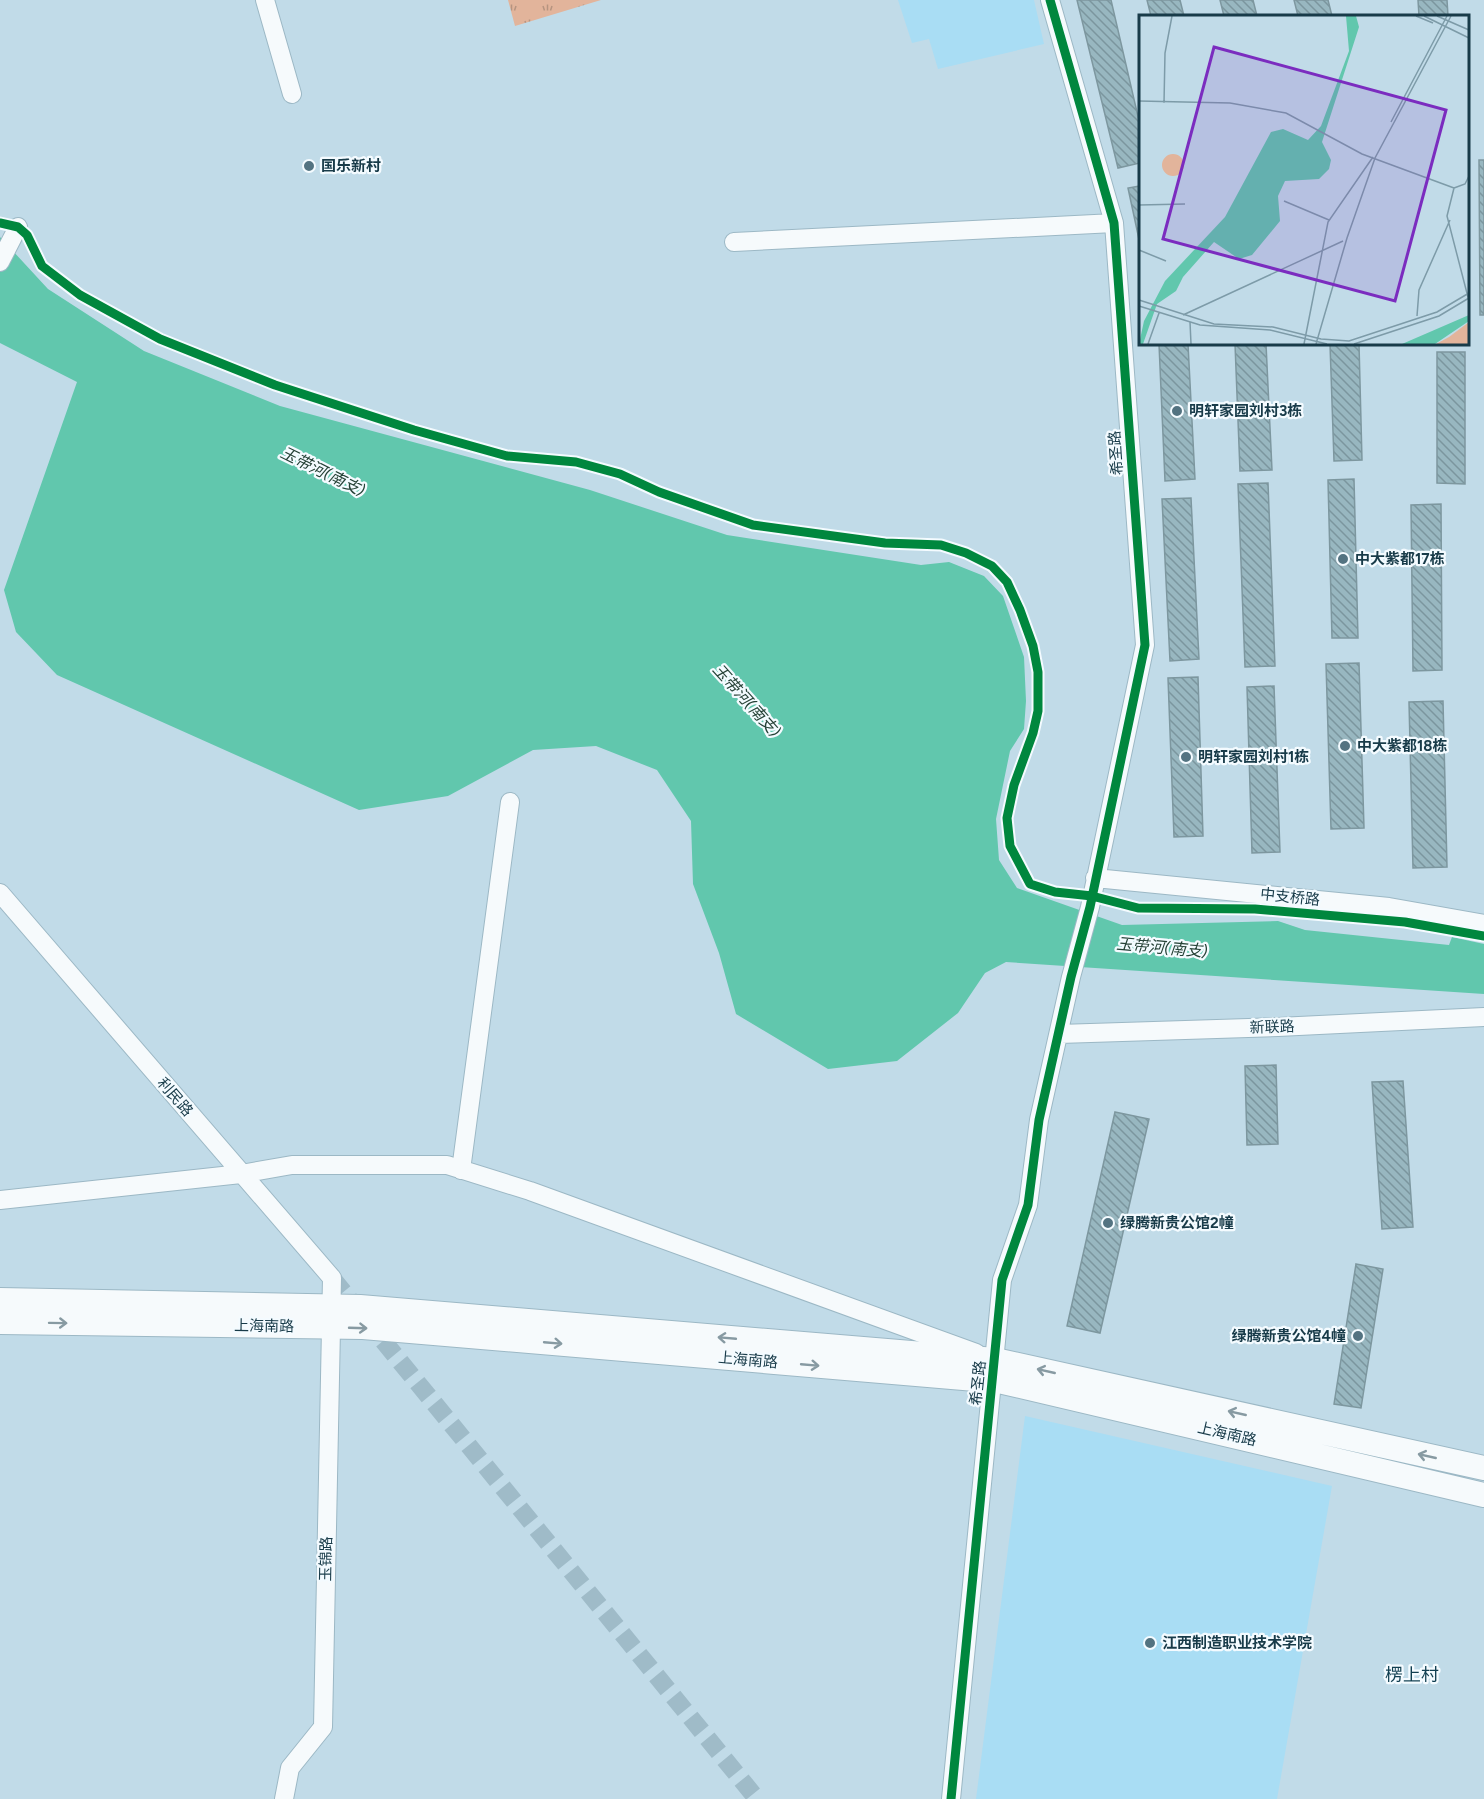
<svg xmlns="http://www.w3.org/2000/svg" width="1484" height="1799" font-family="Figtree,'Noto Sans SC',sans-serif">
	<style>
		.built { fill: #a9ddf4 }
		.park { fill: url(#park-tufts) }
		.water { fill: #61c7ad }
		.building { fill: url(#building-back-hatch); stroke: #7d979f; stroke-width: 1.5 }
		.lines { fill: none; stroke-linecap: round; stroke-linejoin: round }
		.minor-tunnel { stroke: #9fbbc8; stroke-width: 18; stroke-dasharray: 18 9; stroke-linecap: butt }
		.minor-casing { stroke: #9cb8c5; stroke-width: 20 }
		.major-casing { stroke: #9cb8c5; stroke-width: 26 }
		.minor { stroke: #f6fafc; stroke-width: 18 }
		.major { stroke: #f6fafc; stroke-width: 24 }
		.cycleway-casing { stroke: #f4fbff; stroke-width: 13 }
		.cycleway { stroke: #00873e; stroke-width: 9 }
		.oneway { stroke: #879aa2 }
		.poi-dot { fill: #537381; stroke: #f4fbff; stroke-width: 2 }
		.labels { text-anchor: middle; stroke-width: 4.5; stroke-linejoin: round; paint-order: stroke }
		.poi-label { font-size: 15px; font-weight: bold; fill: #183b49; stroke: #f4fbff; text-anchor: start }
		.street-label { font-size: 15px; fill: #183b49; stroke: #f4fbff }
		.water-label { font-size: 16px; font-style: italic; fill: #264237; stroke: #f4fbff }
		.quarter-label { font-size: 18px; fill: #113f51; stroke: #f4fbff }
		.inset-road { fill: none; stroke: #7d9ba8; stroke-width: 1.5 }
		.view { fill: #7b2cbf; fill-opacity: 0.15; stroke: #7b2cbf; stroke-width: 3 }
		.inset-edge { fill: none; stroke: #183b49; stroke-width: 3 }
	</style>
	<defs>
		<pattern id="park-tufts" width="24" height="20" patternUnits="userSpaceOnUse" patternTransform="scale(1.5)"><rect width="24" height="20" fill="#e2b49b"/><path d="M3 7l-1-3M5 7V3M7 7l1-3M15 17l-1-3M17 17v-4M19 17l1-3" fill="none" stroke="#b69480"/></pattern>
		<pattern id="building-back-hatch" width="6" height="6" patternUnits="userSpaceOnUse" patternTransform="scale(1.5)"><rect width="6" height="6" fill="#98b7c0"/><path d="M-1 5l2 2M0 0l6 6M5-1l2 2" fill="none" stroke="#7b969e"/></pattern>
	</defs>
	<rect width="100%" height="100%" fill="#c1dbe8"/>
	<path class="built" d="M898,0H1034L1044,44L938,69L929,39L912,43Z
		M1025,1416L1332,1486L1277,1799H976Z"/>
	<path class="park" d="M508,0H601L515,26Z"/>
	<path class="water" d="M0,237L48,289L144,351L280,406L590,490L727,535L921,565L949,562L984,576L1003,596L1024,657L1026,701L1024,729L1010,751L996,819L999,860L1017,888L1122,925L1278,921L1305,930L1449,945L1452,937L1484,944V994L1006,962L985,973L958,1013L897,1061L828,1069L736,1014L719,953L693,884L691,821L657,770L596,746L533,750L448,796L359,810L57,675L16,632L4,590L77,382L0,343Z"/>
	<path class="building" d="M1077,0H1111L1140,125V163L1118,168Z
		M1147,0H1180L1184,16H1151Z
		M1220,0H1253L1257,16H1224Z
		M1294,0H1328L1332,16H1298Z
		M1418,0H1447L1448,16H1419Z
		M1479,160H1484V315H1480Z
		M1140,186V244L1128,188Z
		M1159,344H1188L1195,479L1165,481Z
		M1235,344H1266L1272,470L1240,471Z
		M1330,344H1359L1362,460L1334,461Z
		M1437,352H1465V484L1437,483Z
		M1354,479L1358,638H1332L1328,480Z
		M1268,483L1275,666L1245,667L1238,484Z
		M1191,498L1199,659L1170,661L1162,499Z
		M1441,504L1442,670L1413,671L1411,505Z
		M1359,663L1364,828L1331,829L1326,664Z
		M1198,677L1203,836L1174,837L1168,678Z
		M1274,686L1280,852L1252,853L1247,687Z
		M1443,701L1447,867L1413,868L1409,702Z
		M1276,1065L1278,1144L1247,1145L1245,1066Z
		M1403,1081L1413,1227L1382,1229L1372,1082Z
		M1115,1112L1149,1119L1100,1333L1067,1326Z
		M1356,1264L1383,1269L1361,1408L1334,1404Z"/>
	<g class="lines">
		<path class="minor-tunnel" d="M332,1278L757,1799"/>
		<defs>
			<path id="minor" d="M265,0L292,94
				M734,242L1114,223
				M0,262L18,227
				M1095,878L1389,907L1484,924
				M0,893L332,1278L323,1727L290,1768L284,1799
				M1059,1034L1278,1027L1484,1017
				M461,1170L510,802
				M0,1200L241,1174L292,1165H447L530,1191L976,1353
				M951,1799L1002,1280L1028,1205L1039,1120L1071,977L1090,907L1145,645L1114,223L1050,0"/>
			<path id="major" d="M0,1300L360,1307L995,1360L1484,1468
				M0,1322L363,1327L999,1381L1484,1495"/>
		</defs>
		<use href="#minor" class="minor-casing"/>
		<use href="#major" class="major-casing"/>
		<use href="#minor" class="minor"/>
		<use href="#major" class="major"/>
		<defs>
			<path id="cycleway" d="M0,223L18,227L27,235L42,266L80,295L160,339L275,385L414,430L507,456L576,462L620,474L659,492L753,525L885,543L941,545L966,553L992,566L1007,582L1020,610L1033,646L1038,672V711L1033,733L1014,785L1007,818L1010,846L1030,884L1055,892L1092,896L1138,908L1255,909L1405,922L1484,936
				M951,1799L1002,1280L1028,1205L1039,1120L1071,977L1090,907L1145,645L1114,223L1050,0"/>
		</defs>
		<use href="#cycleway" class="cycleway-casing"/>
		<use href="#cycleway" class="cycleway"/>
	</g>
	<defs><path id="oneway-shaft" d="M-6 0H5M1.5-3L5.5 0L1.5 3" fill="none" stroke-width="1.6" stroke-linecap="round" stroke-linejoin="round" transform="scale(1.5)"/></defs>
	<g class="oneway">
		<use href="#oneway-shaft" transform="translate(58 1323) rotate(1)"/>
		<use href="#oneway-shaft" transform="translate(358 1328) rotate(2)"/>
		<use href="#oneway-shaft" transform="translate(727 1338) rotate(-175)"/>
		<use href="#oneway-shaft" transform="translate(553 1343) rotate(5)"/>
		<use href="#oneway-shaft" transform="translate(810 1365) rotate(5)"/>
		<use href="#oneway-shaft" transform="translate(1046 1371) rotate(-167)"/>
		<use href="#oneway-shaft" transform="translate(1237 1413) rotate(-167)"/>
		<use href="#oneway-shaft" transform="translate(1427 1456) rotate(-167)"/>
	</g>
	<g class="poi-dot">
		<circle cx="309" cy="166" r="6"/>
		<circle cx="1177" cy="411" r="6"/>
		<circle cx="1343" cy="559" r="6"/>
		<circle cx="1345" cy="746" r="6"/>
		<circle cx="1186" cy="757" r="6"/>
		<circle cx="1108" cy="1223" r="6"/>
		<circle cx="1358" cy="1336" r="6"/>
		<circle cx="1150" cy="1643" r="6"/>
	</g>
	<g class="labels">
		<g class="poi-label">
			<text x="321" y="171">国乐新村</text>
			<text x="1189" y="416">明轩家园刘村3栋</text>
			<text x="1355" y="564">中大紫都17栋</text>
			<text x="1357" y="751">中大紫都18栋</text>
			<text x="1198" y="762">明轩家园刘村1栋</text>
			<text x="1120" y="1228">绿腾新贵公馆2幢</text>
			<text x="1346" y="1341" text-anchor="end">绿腾新贵公馆4幢</text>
			<text x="1162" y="1648">江西制造职业技术学院</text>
		</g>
		<g class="street-label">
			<text transform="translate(1116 453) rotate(-94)" y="5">希圣路</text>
			<text transform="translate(1290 897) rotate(6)" y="5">中支桥路</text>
			<text transform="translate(1272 1027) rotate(-2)" y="5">新联路</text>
			<text transform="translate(175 1097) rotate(49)" y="5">利民路</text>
			<text transform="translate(264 1326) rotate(1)" y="5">上海南路</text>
			<text transform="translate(748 1360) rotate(5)" y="5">上海南路</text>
			<text transform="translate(978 1383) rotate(-84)" y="5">希圣路</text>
			<text transform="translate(1227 1434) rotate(13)" y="5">上海南路</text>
			<text transform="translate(326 1559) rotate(-89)" y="5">玉锦路</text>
		</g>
		<g class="water-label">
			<text transform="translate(323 471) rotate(26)" y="6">玉带河(南支)</text>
			<text transform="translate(747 700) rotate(48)" y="6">玉带河(南支)</text>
			<text transform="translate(1162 947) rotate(5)" y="6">玉带河(南支)</text>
		</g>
		<g class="quarter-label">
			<text x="1412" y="1681">楞上村</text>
		</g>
	</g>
	<g transform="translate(1139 15)">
		<rect width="330" height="330" fill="#c1dbe8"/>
		<path d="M23 150a11 11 0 1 1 22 0a11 11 0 1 1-22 0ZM330,307V329H297L310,322Z" fill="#e2b49b"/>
		<path d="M207,1H217L220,12L183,127L192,145L190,154L180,164L146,166L139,181L141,206L113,240L100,244L75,227L44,262L37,276L18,289L4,329H0L5,306L26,266L86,202L132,117L144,114L169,125L182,111L210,36ZM330,300V306L296,329H263Z" fill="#61c7ad"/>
		<path class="inset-road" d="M277,1L294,8M285,1L330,23M298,1L330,15M0,86L91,88L147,98L223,139L315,173M25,88L26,38L33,1M252,107L308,1M315,173L308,201L330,286M315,173L326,169L330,161M145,186L190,205M0,190L46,189M0,235L27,246M0,285L75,309L134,312L182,324L210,326L298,297L330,278M0,291L61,310L131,315L188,329M44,300L204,226M278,301L280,275L311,205M51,307L52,329M9,329L20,298M165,329L189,207L234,142M177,329L208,223L236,143L312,1M215,329L300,301L330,283"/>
		<path class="view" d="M75,32L307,95L256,286L24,224Z"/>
		<rect width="330" height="330" class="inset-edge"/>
	</g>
</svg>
